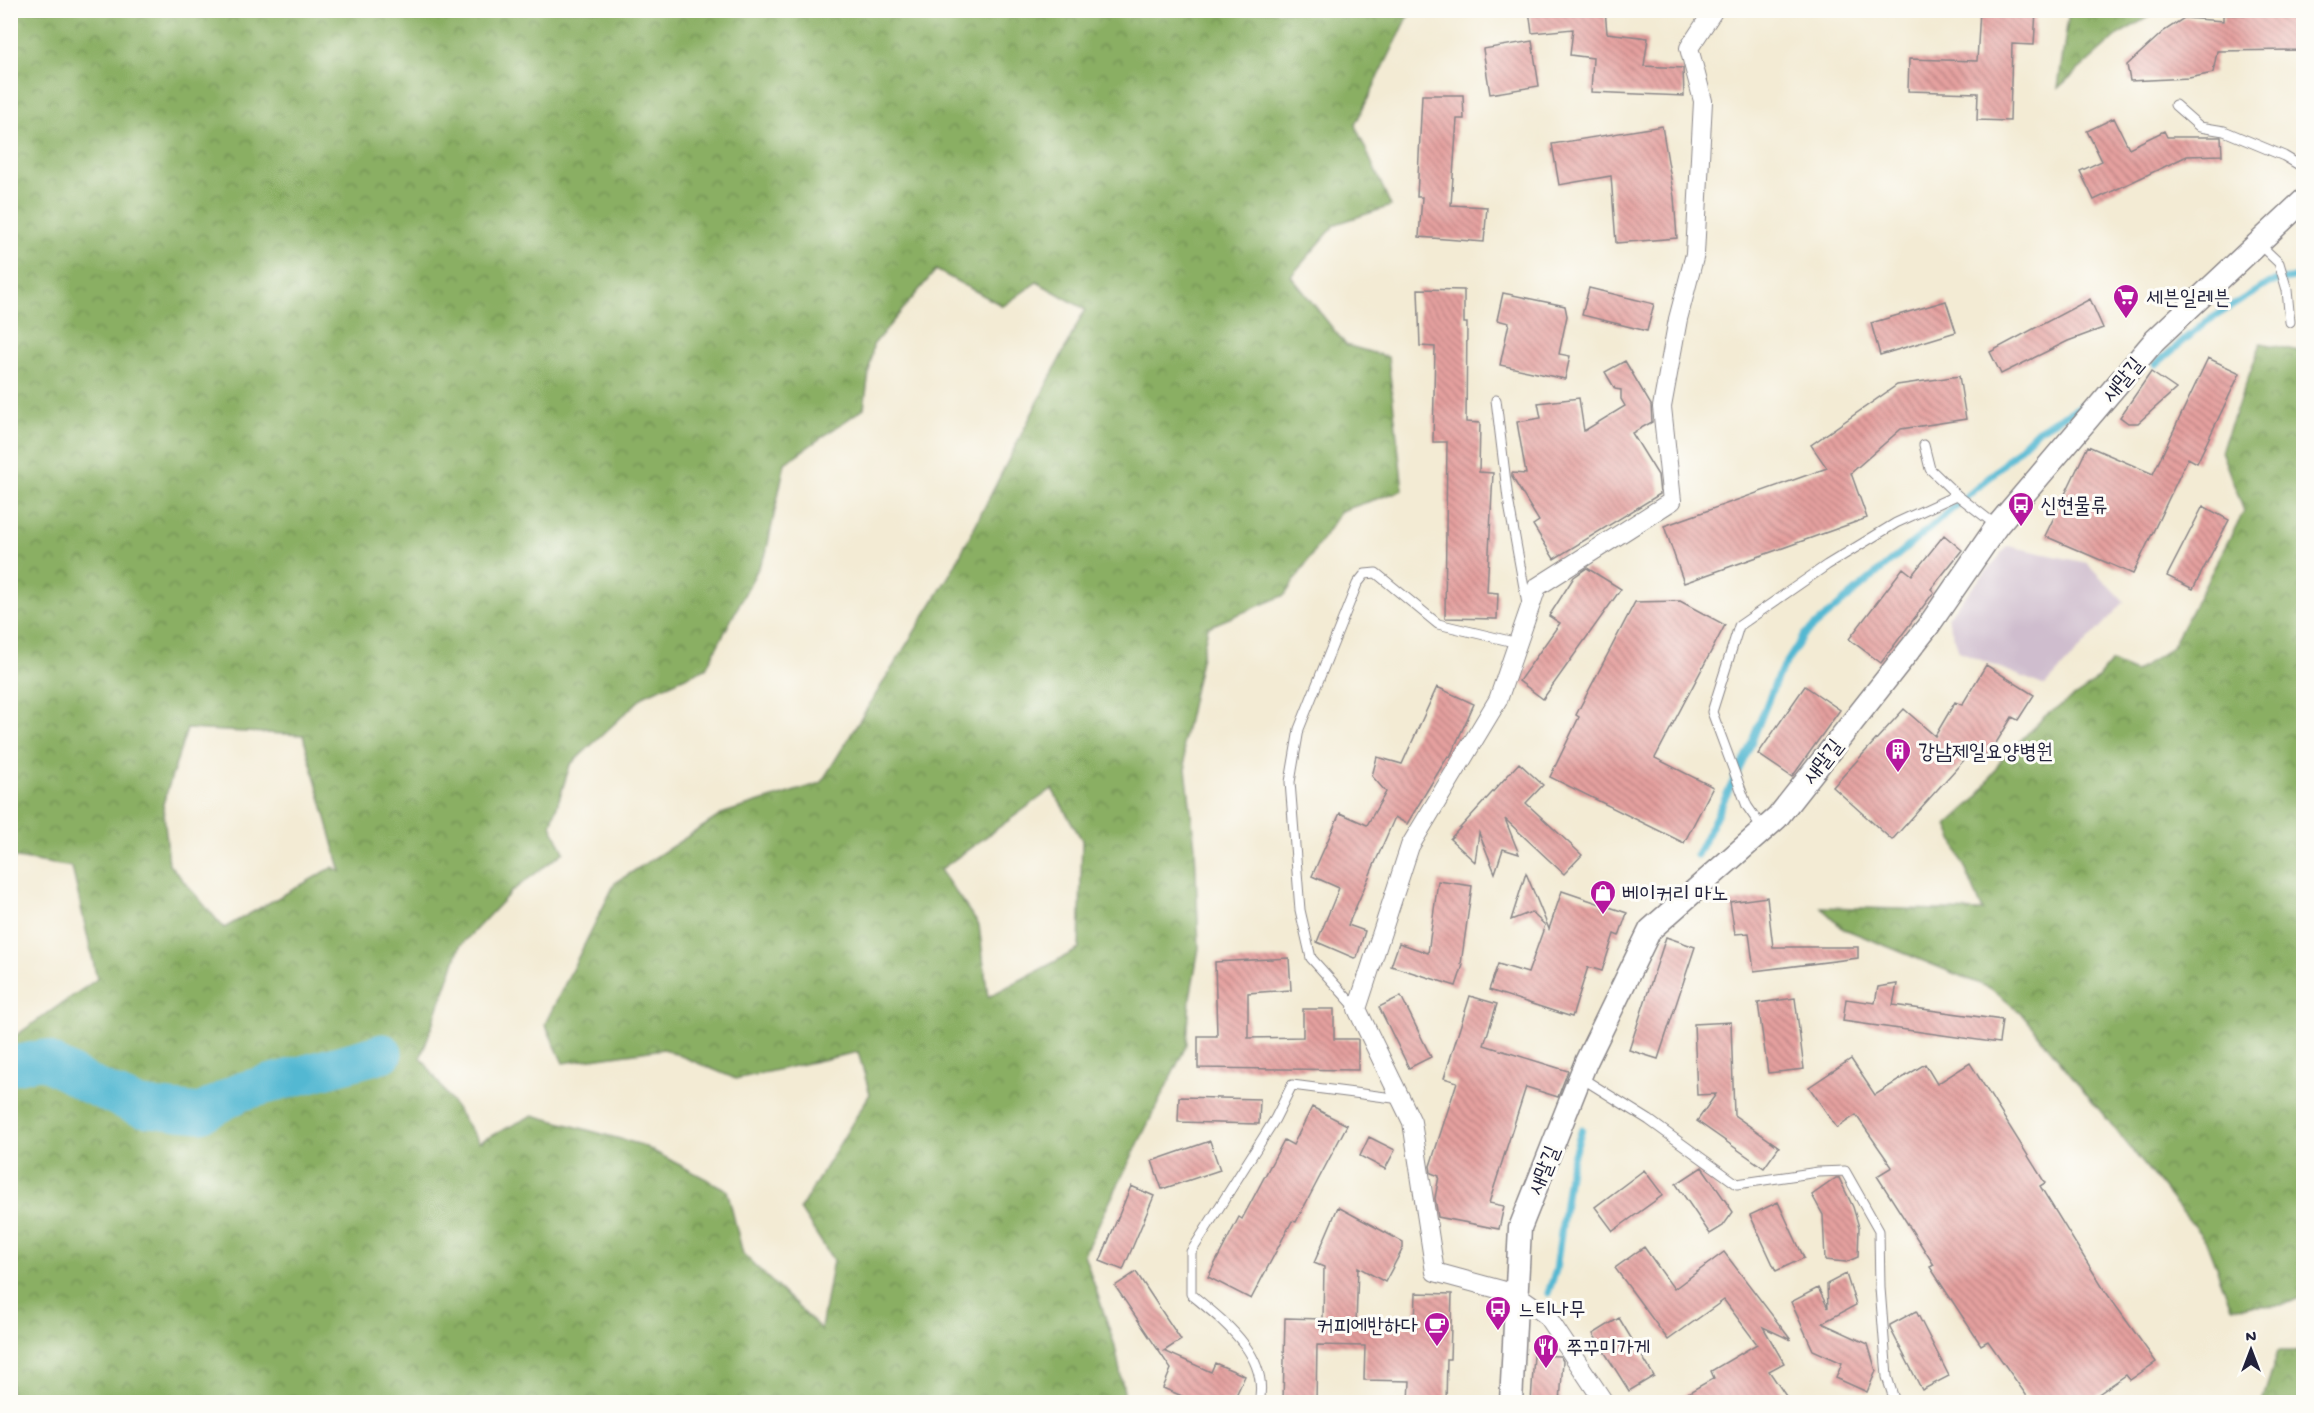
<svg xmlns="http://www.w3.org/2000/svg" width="2314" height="1413" font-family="'Gochi Hand','Poor Story',sans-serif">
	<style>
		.industrial { fill: #cfbdce }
		.forest { fill: url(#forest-crowns); stroke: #56684f; stroke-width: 1.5; fill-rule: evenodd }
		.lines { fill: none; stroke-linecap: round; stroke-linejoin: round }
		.stream { stroke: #53b8d2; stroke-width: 7 }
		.river { stroke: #53b8d2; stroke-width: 39 }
		.building { fill: url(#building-back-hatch) }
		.service-casing { stroke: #8a8688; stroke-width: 11 }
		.minor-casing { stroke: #8a8688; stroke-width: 20 }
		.tertiary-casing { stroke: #8a8688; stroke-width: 25 }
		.service { stroke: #fff; stroke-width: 9 }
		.minor { stroke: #fff; stroke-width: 18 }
		.tertiary { stroke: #fff; stroke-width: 22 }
		.labels { text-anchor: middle; stroke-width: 6; stroke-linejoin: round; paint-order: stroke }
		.poi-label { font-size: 21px; fill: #22223b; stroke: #fdfcf7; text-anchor: start }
		.street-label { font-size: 21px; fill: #22223b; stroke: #fdfcf7 }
	</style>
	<defs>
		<pattern id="forest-crowns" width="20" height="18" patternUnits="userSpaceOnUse" patternTransform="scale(1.5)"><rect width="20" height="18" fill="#8aaf63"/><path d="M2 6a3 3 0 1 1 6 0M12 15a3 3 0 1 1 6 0" fill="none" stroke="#708e53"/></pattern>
		<pattern id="building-back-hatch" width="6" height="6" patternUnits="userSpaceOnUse" patternTransform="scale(1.5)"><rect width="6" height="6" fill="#e5a09f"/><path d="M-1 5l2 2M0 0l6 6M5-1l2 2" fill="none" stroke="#b98283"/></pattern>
	</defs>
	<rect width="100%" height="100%" fill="#fdfcf7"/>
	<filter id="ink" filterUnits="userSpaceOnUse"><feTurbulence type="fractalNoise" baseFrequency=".0167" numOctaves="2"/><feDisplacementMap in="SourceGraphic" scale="12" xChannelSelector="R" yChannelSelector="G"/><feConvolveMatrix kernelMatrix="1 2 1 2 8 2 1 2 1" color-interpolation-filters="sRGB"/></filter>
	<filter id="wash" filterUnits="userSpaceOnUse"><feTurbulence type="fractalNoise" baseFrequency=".008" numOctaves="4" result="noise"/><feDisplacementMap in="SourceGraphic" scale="24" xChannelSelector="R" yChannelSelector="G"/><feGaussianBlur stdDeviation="1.35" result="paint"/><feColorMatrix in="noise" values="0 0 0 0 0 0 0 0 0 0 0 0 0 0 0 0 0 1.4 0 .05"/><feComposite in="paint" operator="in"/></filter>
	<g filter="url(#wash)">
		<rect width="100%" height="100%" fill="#f3ebd4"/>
		<path class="industrial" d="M2008,546L2087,563L2124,602L2045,686L1959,651L1947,617Z"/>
		<path class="forest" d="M11,10L1411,11L1355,125L1391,206L1336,224L1291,276L1346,345L1388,357L1403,490L1341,511L1285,595L1208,627L1183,743L1195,847L1199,948L1190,998L1187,1044L1084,1254L1115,1346L1126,1402H11V1039L97,979L72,867L11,857ZM936,270L1003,306L1037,282L1085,309L952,571L821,783L724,813L615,883L545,1024L563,1063L664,1049L736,1079L858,1052L870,1094L800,1209L833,1260L821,1329L743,1254L727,1190L642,1145L533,1115L479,1142L421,1057L460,946L512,891L564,852L551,825L570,765L645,695L706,668L766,553L785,463L864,408L873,345ZM187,729L303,735L341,872L333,867L224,928L169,864L163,804ZM1052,789L1082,840L1079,949L988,997L979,925L940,870Z
			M2069,11V10L2159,11L2119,34L2058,88Z
			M2261,343L2304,352V1296L2284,1305L2231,1307L2206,1241L2020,1012L1990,988L1842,928L1821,907L1983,911L1947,825L1978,797L2002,759L2045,716L2093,684L2111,662L2135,672L2172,647L2244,511L2221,451Z
			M2278,1351H2303V1402H2262Z"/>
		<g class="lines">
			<path class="stream" d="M2156,364L2206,322L2269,283L2304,276
				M1697,855L1748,751L1778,676L1804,635L1991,476L2038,430L2083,405
				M1548,1293L1556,1270L1570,1167L1582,1129"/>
			<path class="river" d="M10,1066L43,1059L86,1083L140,1107L201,1113L240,1092L383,1053"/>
		</g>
		<g id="blocks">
			<path class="building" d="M1529,10H1605L1607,33L1648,38L1644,66L1683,68L1684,96L1591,92L1593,58L1570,55L1573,29L1532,33Z
				M1980,10H2036L2034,45L2012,44L2010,121L1977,120L1978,93L1908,91L1909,59L1977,61Z
				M2304,14V50L2217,51L2213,73L2189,78L2130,81L2127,65L2164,31L2184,18L2223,21V15Z
				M1532,41L1539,86L1490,94L1483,49Z
				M1422,95H1463L1464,119H1457L1451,205L1487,207L1484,242L1419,237L1422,197H1417Z
				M2114,118L2129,148L2164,131L2167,137H2221L2222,155L2187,156L2094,200L2080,171L2102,161L2087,131Z
				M1662,126L1674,197L1677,238L1616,243L1611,176L1559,185L1552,144Z
				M1589,288L1654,304L1647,331L1582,315Z
				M1418,289L1464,290V323H1467L1466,422L1480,423L1479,472L1493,473L1487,592L1498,593L1497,619L1445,618L1447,442H1433L1435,347L1420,346Z
				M1503,293L1565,306L1567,316L1559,354L1570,356L1565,379L1500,365L1509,323L1497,320Z
				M2090,299L2103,328L2068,341L2001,374L1990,352Z
				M1946,301L1956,332L1880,355L1871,323Z
				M2208,358L2240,373L2197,463L2188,458L2133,574L2045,536L2088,446L2153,474Z
				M1625,361L1651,405L1652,422L1632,433L1658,475L1660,494L1554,559L1533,525L1539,521L1512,477V473L1526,474L1517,422L1541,418L1538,403L1579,398L1584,431L1625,406L1621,399V390L1615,389L1605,372Z
				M2151,372L2176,389L2138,423H2128L2120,417Z
				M1959,376L1966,419L1901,429L1851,473L1867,518L1684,583L1664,526L1827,468L1811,445L1897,385Z
				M2203,506L2229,520L2193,589L2167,576Z
				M1944,535L1962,550L1931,589L1934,592L1881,663L1849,639L1903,568L1912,575Z
				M1587,568L1621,589L1543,699L1519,681L1560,623L1549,616L1574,577Z
				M1680,601L1725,625L1655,758L1713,787L1684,843L1550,777L1579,717L1576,715L1635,602Z
				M1986,665L2034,695L2018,720L2012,717L1988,756L1974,749L1892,840L1833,787L1904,709L1935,736L1955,702L1962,705Z
				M1805,686L1840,710L1792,777L1758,754Z
				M1437,687L1474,704L1450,757L1448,756L1407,824L1395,817L1348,925L1365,931L1357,957L1354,958L1317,942L1339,888L1312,876L1340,813L1367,825L1386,792L1372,776L1377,757L1402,764Z
				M1519,763L1543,785L1526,803L1582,855L1564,874L1505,819L1519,854L1503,849L1495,873L1479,833L1475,862L1450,839Z
				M1526,873L1549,929L1562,891L1627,913L1619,936L1614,934L1602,971L1588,967L1572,1017L1489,990L1498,964L1528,973L1545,925L1531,912L1511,920Z
				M1438,881L1472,886L1461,964L1463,965L1456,986L1391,966L1399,943L1428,953Z
				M1767,897L1773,947H1858V958L1754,971L1749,933L1735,934L1730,902Z
				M1666,937L1695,947L1658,1059L1629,1050Z
				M1289,958L1291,990L1248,993V1038L1303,1037V1009H1334V1039H1358V1070L1198,1068V1036H1217L1215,962Z
				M1897,984L1893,1005L2002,1020L1999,1043L1843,1021L1846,999L1875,1003L1878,987Z
				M1401,996L1431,1057L1409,1068L1379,1007Z
				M1470,996L1497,1004L1484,1045L1568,1071L1558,1097L1526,1087L1489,1203L1504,1206L1499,1229L1438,1217L1435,1198L1439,1176L1431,1173L1430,1166L1457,1082L1444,1078Z
				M1795,998L1804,1069L1768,1073L1758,1003Z
				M1731,1022L1734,1115L1779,1147L1764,1168L1697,1121L1716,1094L1697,1095L1694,1024Z
				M1851,1059L1875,1095L1925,1064L1937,1084L1970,1063L2045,1183L2040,1186L2103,1288L2156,1362L2130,1380L2126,1375L2087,1402H2031L1988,1341L1981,1345L1930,1267L1934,1265L1877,1176L1892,1167L1856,1115L1837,1128L1809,1087Z
				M1179,1097L1260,1099L1259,1124L1178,1122Z
				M1312,1107L1347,1125L1296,1222L1292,1221L1251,1299L1208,1277L1239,1217L1242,1219L1284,1140L1293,1145Z
				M1369,1137L1395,1150L1385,1169L1360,1156Z
				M1210,1141L1220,1170L1162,1189L1152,1161Z
				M1702,1167L1733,1212L1723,1226L1710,1234L1676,1184Z
				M1644,1170L1663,1195L1613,1231L1595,1207Z
				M1836,1178H1839L1853,1207L1859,1227L1858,1257L1846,1262L1825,1260L1823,1215L1812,1195Z
				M1131,1186L1154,1196L1123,1270L1100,1261Z
				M1778,1202L1804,1258L1776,1271L1750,1215Z
				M1338,1207L1403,1242V1248L1385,1282L1358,1267L1356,1325L1415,1326L1416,1293L1452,1294L1450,1359H1447L1446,1402H1409L1410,1381L1364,1380L1365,1346L1317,1345L1316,1402H1283L1285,1318L1323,1319L1324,1267L1314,1263Z
				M1644,1247L1674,1289L1724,1252L1791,1340L1763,1327L1784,1363L1769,1371L1790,1402H1672L1714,1378L1711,1371L1757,1344L1724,1300L1668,1340L1615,1268Z
				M1136,1272L1181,1340L1164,1351L1211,1372L1215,1363L1245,1376L1233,1402H1196L1163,1388L1171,1369L1115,1286Z
				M1846,1274L1856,1305L1822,1323L1868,1344L1876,1371L1867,1392L1836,1378L1842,1363L1813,1350L1791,1302L1818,1288L1828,1308L1827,1284Z
				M1916,1311L1949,1376L1922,1390L1890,1328V1325Z
				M1619,1318L1654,1376L1629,1391L1593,1334Z
				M1534,1355L1560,1356L1563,1361L1560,1402H1531Z"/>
		</g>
	</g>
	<g filter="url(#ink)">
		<use href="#blocks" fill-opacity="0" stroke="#8a8688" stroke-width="1.5"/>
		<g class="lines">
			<defs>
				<path id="service" d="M2175,105L2200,127L2224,131L2284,156L2304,168
					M2259,244L2279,263L2287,290L2290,322
					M1496,400L1508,499L1527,604
					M1924,445L1930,469L1957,495
					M1763,829L1747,806L1712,712L1739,626L1827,565L1896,523L1957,495L1997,526
					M1357,1009L1311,958L1300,910L1290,782L1299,729L1357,584L1365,574L1376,573L1438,624L1518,643
					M1580,1077L1649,1120L1737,1184L1818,1172L1845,1171L1879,1231L1880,1288L1887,1377L1895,1402
					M1259,1402C1270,1355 1222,1320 1191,1294V1252L1275,1119L1292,1085L1401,1099"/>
				<path id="minor" d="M1604,1402L1546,1315L1516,1294L1435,1272L1412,1122L1357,1009L1410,846L1498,700L1537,587L1672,501L1662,407L1678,319L1695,254L1703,101L1689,48L1714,10"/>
				<path id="tertiary" d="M1511,1402L1520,1228L1586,1062L1650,930L1777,818L1929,625L1997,526L2155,340L2304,200"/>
			</defs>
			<use href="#service" class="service-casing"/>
			<use href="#minor" class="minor-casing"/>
			<use href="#tertiary" class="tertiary-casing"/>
			<use href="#service" class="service"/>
			<use href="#minor" class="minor"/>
			<use href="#tertiary" class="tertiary"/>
		</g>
	</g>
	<defs>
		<symbol id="supermarket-pin" viewBox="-11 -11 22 30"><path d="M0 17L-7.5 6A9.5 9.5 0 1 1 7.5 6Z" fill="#b5179e" stroke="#fdfcf7"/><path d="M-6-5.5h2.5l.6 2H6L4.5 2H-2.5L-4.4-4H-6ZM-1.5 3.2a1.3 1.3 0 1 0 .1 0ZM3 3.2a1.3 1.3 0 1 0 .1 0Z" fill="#fff"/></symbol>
		<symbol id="bus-pin" viewBox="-11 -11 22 30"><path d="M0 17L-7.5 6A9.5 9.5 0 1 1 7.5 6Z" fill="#b5179e" stroke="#fdfcf7"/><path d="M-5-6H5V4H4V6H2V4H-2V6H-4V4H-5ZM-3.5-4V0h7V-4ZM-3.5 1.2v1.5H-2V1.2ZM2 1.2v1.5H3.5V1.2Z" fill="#fff"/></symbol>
		<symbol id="building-pin" viewBox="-11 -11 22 30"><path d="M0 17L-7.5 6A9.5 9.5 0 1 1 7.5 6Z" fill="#b5179e" stroke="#fdfcf7"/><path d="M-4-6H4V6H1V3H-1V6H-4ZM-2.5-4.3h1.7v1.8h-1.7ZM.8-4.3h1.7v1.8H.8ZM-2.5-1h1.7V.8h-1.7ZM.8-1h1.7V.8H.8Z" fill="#fff"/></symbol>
		<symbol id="shop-pin" viewBox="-11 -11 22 30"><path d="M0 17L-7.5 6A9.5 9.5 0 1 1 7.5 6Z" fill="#b5179e" stroke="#fdfcf7"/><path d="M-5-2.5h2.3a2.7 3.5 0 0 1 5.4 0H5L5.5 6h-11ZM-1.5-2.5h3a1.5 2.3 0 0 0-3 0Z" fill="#fff"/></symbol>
		<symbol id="cafe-pin" viewBox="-11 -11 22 30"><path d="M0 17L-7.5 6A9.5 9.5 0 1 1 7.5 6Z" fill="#b5179e" stroke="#fdfcf7"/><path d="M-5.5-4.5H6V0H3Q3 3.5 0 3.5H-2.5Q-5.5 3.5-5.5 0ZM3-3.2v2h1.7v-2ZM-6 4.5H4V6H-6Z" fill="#fff"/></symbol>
		<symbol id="restaurant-pin" viewBox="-11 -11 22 30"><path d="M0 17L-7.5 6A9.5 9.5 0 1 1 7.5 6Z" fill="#b5179e" stroke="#fdfcf7"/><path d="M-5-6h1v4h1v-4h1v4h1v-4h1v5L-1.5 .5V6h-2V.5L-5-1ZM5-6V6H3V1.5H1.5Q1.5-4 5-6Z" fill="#fff"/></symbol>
	</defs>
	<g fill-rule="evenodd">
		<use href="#supermarket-pin" x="2111" y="282" width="30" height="40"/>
		<use href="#bus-pin" x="2006" y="490" width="30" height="40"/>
		<use href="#building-pin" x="1883" y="736" width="30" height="40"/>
		<use href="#shop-pin" x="1588" y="878" width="30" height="40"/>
		<use href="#bus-pin" x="1483" y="1294" width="30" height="40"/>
		<use href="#cafe-pin" x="1422" y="1310" width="30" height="40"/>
		<use href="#restaurant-pin" x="1531" y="1332" width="30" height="40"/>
	</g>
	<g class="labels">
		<g class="poi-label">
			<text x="2146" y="304">세븐일레븐</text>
			<text x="2040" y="512">신현물류</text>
			<text x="1918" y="758">강남제일요양병원</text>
			<text x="1622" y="900">베이커리 마노</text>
			<text x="1518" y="1316">느티나무</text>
			<text x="1418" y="1332" text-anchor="end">커피에반하다</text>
			<text x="1566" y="1354">쭈꾸미가게</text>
		</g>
		<g class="street-label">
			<text transform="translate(2122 379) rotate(-50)" y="7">새말길</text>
			<text transform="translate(1822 761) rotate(-52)" y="7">새말길</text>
			<text transform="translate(1543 1170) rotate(-68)" y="7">새말길</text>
		</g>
	</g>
	<rect width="2314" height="1413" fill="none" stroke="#fdfcf7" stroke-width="36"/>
	<g transform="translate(2251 1350)" stroke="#fdfcf7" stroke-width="4.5" paint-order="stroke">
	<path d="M0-4.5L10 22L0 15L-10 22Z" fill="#22223b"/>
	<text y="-9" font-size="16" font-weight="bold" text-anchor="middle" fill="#22223b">N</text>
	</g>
</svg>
